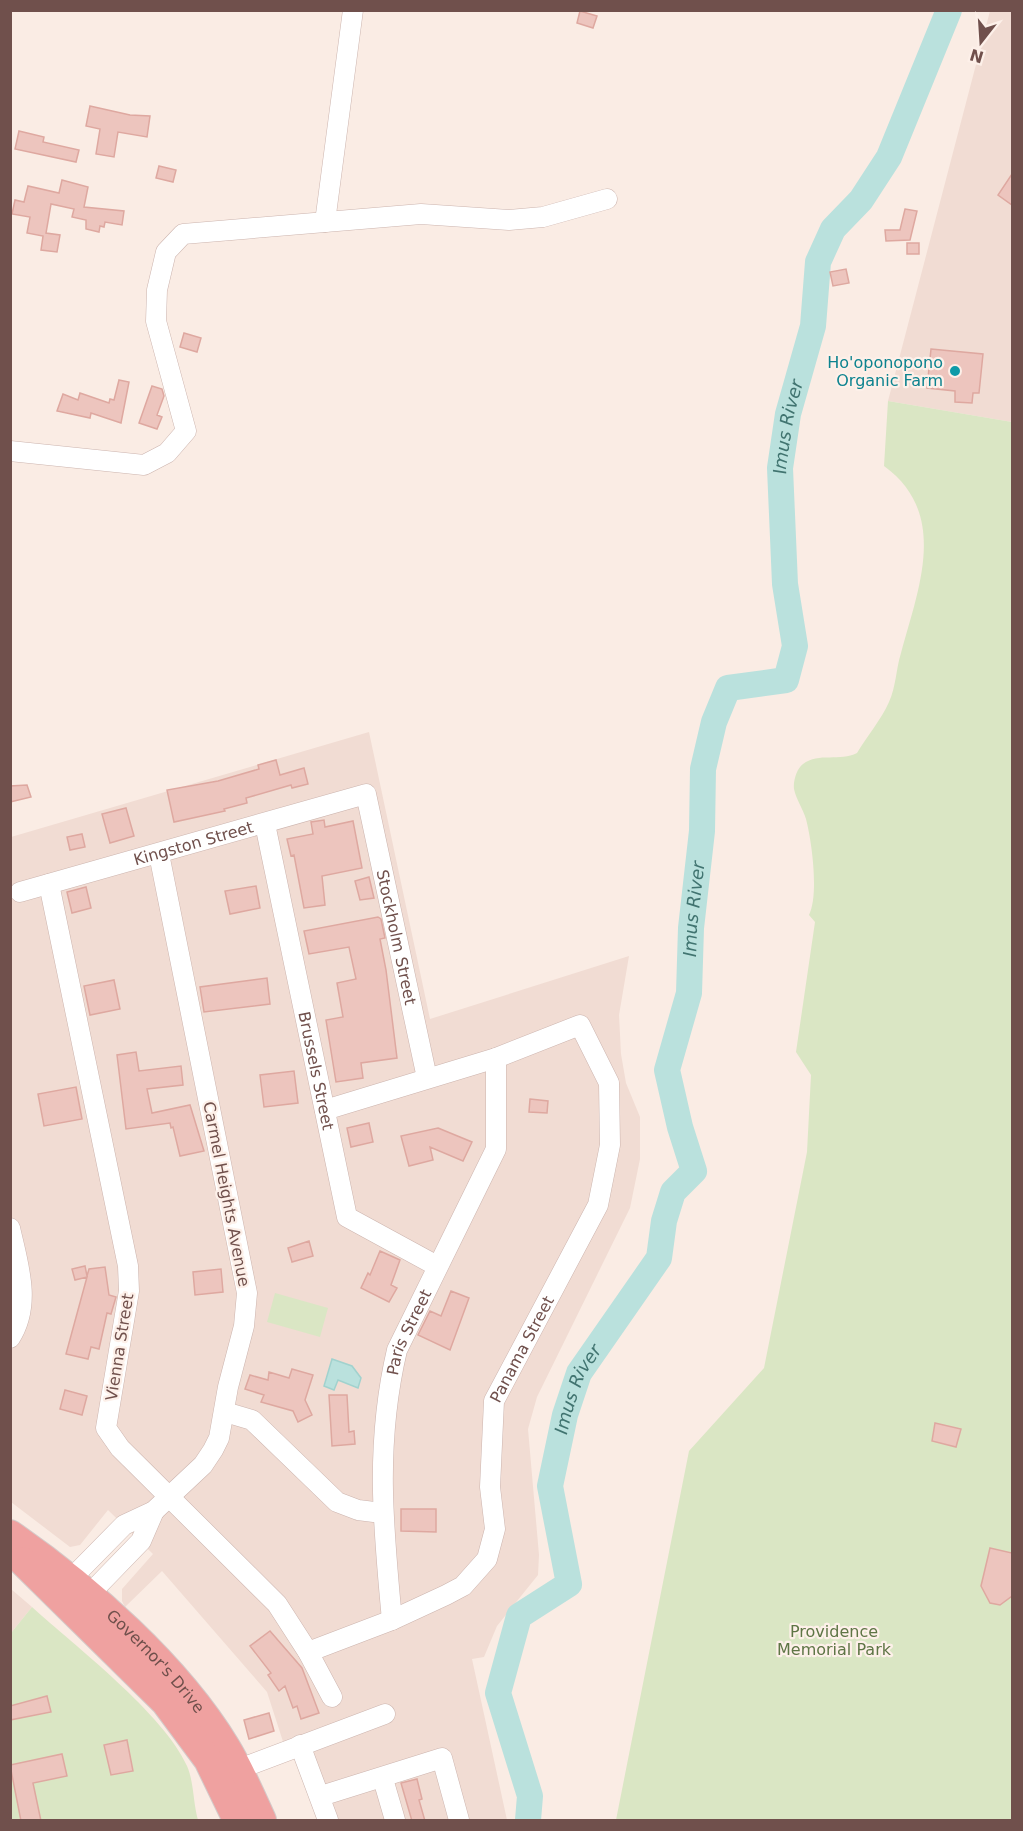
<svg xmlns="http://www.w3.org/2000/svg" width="1023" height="1831" font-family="'DejaVu Sans',sans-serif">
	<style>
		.residential { fill: #f1dcd3 }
		.green { fill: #dae6c4 }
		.water { fill: #bae1dd; stroke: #a1d2ce; stroke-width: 1.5 }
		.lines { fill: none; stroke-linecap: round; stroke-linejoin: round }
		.river { stroke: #bae1dd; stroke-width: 26 }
		.building { fill: #edc5be; stroke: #dea8a0; stroke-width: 1.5 }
		.minor-casing { stroke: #ccb4ae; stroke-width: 21 }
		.highway-casing { stroke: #d4cac9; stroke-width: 30 }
		.minor { stroke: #fff; stroke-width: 20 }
		.highway { stroke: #efa1a0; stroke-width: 28 }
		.culture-dot { fill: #0f9aa8; stroke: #fdf0e9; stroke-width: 2 }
		.labels { text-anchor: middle; stroke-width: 4.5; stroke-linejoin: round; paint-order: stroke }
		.culture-label { font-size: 16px; fill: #0d838f; stroke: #fdf0e9; text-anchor: end }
		.street-label { font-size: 16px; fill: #70504c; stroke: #fdf0e9 }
		.park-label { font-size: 16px; fill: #5e7545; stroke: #fdf0e9 }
		.water-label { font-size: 18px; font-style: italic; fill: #417470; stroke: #fdf0e9 }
	</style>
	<rect width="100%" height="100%" fill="#faece4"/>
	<path class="residential" d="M990,11H1012V422L888,401Z
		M369,732L430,1019L629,956L619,1015L621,1054L626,1083L640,1117V1159L630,1208L537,1397L528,1429L539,1555L538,1575L497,1626L484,1657L472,1659L507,1820H321L294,1756L288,1757L267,1692L162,1571L125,1607L122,1601V1589L153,1554L108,1510L80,1545L70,1547L11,1502V837Z
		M11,1589L32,1607L11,1633Z"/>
	<path class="green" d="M888,401L1012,422V1820H616L689,1451L764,1368L807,1152L811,1075L796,1052L815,922L809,915C819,895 812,842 806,819C803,809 796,799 794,789C793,781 797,768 803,764C819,752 840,762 857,753C867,736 881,720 889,702C896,687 896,669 901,653C918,589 950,514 884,466Z
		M275,1293L328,1308L320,1337L267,1322Z
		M32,1607C75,1646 164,1714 187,1766C194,1782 193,1803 198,1820H11V1633Z"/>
	<path class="water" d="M332,1359L352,1366L361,1378L358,1388L338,1380L334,1390L324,1386Z"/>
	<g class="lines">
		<path class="river" id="s1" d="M528,1820L530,1796L498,1693L519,1616L569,1584L550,1486L565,1415L579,1373L659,1258L664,1221L673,1192L694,1171L680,1127L667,1070L689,993L691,928L702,831L703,769L714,722L728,688L786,680L795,646L785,584L780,468L788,414L813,326L818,262L833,229L861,200L889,157L949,10"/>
	</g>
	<path class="building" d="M580,11L597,16L593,28L577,23Z
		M90,106L130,115L150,116L147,137L118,132L114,157L96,154L100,129L86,126Z
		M19,131L44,137L43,142L79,150L76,162L15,149Z
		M159,166L176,170L173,182L156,178Z
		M1012,174V205L998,195Z
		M62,180L88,187L84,207L124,211L122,225L105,222L104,227L100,226L99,232L86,229V220L72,217L74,209L51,204L46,233L60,235L57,252L41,250L43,236L27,233L30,217L12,214L15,200L24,202L28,186L59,193Z
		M905,209L917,211L910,240L886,241L885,230H900Z
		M907,243H919V254H907Z
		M846,269L849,283L833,286L830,272Z
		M184,333L201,338L197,352L180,347Z
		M931,349L983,354L979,393H973L972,403L955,402V391L927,388Z
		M119,380L129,382L121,423L91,413L90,418L57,411L63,394L78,400L80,393L109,403L110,399L114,400Z
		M152,386L162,389L164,396L157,415L162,417L157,429L139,423Z
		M276,760L280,775L304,768L308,784L292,788L291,785L246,798L247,803L224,809L225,811L174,822L167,790L218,781L259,769L258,765Z
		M27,785L31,797L10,802V786Z
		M126,808L134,836L110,843L102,814Z
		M324,820L325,827L353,821L362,868L322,876L325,905L304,908L294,855L291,856L287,839L313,834L311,822Z
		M82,834L85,847L70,850L67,837Z
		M369,877L374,898L360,900L355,881Z
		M256,886L260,908L230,914L225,891Z
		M86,887L91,908L72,913L67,892Z
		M378,917L381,919L385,938L380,939L386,970L397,1058L361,1063L363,1078L336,1082L326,1020L343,1017L337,983L356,979L349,947L309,954L304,931Z
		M267,978L270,1004L204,1012L200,987Z
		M114,980L120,1009L90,1015L84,986Z
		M136,1052L139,1071L181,1066L183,1085L147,1089L152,1113L190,1105L204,1151L180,1156L173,1127L171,1128L170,1123L126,1129L117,1055Z
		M294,1071L298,1103L264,1107L260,1075Z
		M76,1087L82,1119L44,1126L38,1094Z
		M530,1099L548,1101L547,1113L529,1112Z
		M369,1123L373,1142L351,1147L347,1128Z
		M438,1128L472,1142L463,1161L430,1147L433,1160L409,1166L401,1136Z
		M309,1241L313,1256L292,1262L288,1248Z
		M380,1251L400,1260L391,1285L397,1288L389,1302L361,1288L368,1273L370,1275Z
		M85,1266L87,1276L89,1269L105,1267L109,1295L116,1297L111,1314L107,1313L99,1349L91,1347L88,1359L66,1354L87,1277L75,1280L72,1269Z
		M221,1269L223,1292L195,1295L193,1272Z
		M451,1291L469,1298L450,1350L418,1335L430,1311L441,1316Z
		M292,1369L313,1375L305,1400L312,1415L298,1422L293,1411L261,1402L264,1395L245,1389L250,1375L268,1380L269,1372L289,1378Z
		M65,1390L87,1396L82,1415L60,1409Z
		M329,1395H347L349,1432L354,1431L355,1444L332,1446Z
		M935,1423L961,1429L956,1447L932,1441Z
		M401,1509H436V1532L401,1531Z
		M990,1548L1012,1553V1596L1000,1605L990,1603L981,1586Z
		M270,1631L302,1668L319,1713L301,1719L297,1706L293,1708L285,1686L279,1691L268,1675L271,1673L250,1646Z
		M47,1696L51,1712L10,1720V1706Z
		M269,1713L274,1731L249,1739L244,1720Z
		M127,1740L133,1771L111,1775L104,1745Z
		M62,1754L67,1776L33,1783L41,1821H21L10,1765Z
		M417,1779L422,1799L419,1800L425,1821H412L401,1783Z"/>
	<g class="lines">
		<defs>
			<g id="minor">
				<path d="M325,222L353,10"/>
				<path d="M10,451L144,465L167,453L186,431L156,321L157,290L166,252L183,234L421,214L509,220L543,217L607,199"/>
				<path id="s2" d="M265,824L347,1217L437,1266"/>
				<path d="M49,884L128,1266L129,1291L106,1428L120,1448L277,1604L308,1652L332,1697"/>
				<path id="s3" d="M20,892L366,794L427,1078"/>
				<path d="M10,1228C18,1264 32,1304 10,1338"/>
				<path d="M225,1412L252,1420L337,1502L358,1510L382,1513"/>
				<path d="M62,1588L124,1525L154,1511L203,1465L213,1450L219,1438L228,1387L244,1326L247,1293L159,854"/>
				<path d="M80,1604L141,1541L154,1511"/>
				<path id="s4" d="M392,1620C383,1525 375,1444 397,1350L496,1149V1058"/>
				<path id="s5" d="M308,1652L392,1620L446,1595L463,1586L487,1559L495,1529L490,1487L494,1401L598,1205L610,1145L609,1083L580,1025L496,1058L325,1110"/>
				<path d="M300,1745L328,1820"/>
				<path d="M239,1769L385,1714"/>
				<path d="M383,1779L395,1820"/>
				<path d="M321,1796L442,1758L459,1820"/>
			</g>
			<g id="highway">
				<path id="s6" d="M10,1534C88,1588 177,1666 226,1747C240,1770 251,1796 262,1820"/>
				<path d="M22,1561L165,1702L208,1760L237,1820"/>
			</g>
		</defs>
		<use href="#minor" class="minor-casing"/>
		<use href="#highway" class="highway-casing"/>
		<use href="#minor" class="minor"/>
		<use href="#highway" class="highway"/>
	</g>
	<circle class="culture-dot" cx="955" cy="371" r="6"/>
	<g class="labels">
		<g class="culture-label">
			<text x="943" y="368">Ho'oponopono<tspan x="943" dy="18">Organic Farm</tspan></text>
		</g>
		<g class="street-label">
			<text dy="6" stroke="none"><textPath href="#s3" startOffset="180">Kingston Street</textPath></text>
			<text dy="6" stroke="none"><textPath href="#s3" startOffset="506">Stockholm Street</textPath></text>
			<text dy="6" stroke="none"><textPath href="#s2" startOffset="252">Brussels Street</textPath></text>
			<text transform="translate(227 1194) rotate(79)" y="6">Carmel Heights Avenue</text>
			<text dy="6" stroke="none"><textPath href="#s4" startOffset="292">Paris Street</textPath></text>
			<text transform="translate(119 1347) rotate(-81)" y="6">Vienna Street</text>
			<text dy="6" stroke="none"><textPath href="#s5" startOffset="423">Panama Street</textPath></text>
			<text dy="6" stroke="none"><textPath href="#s6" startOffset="194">Governor's Drive</textPath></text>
		</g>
		<g class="park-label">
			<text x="834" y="1637">Providence<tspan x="834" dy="18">Memorial Park</tspan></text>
		</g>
		<g class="water-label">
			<text dy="6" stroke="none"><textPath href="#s1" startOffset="1534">Imus River</textPath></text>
			<text dy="6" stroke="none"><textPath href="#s1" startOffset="994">Imus River</textPath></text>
			<text dy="6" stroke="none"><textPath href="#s1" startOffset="472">Imus River</textPath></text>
		</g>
	</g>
	<rect width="1023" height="1831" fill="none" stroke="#70504c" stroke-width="24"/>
	<g transform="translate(981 42) rotate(197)" stroke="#fdf0e9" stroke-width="4.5" paint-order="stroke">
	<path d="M0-4.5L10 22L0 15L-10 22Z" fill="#70504c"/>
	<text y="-9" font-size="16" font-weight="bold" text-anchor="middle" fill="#70504c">N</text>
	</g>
</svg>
